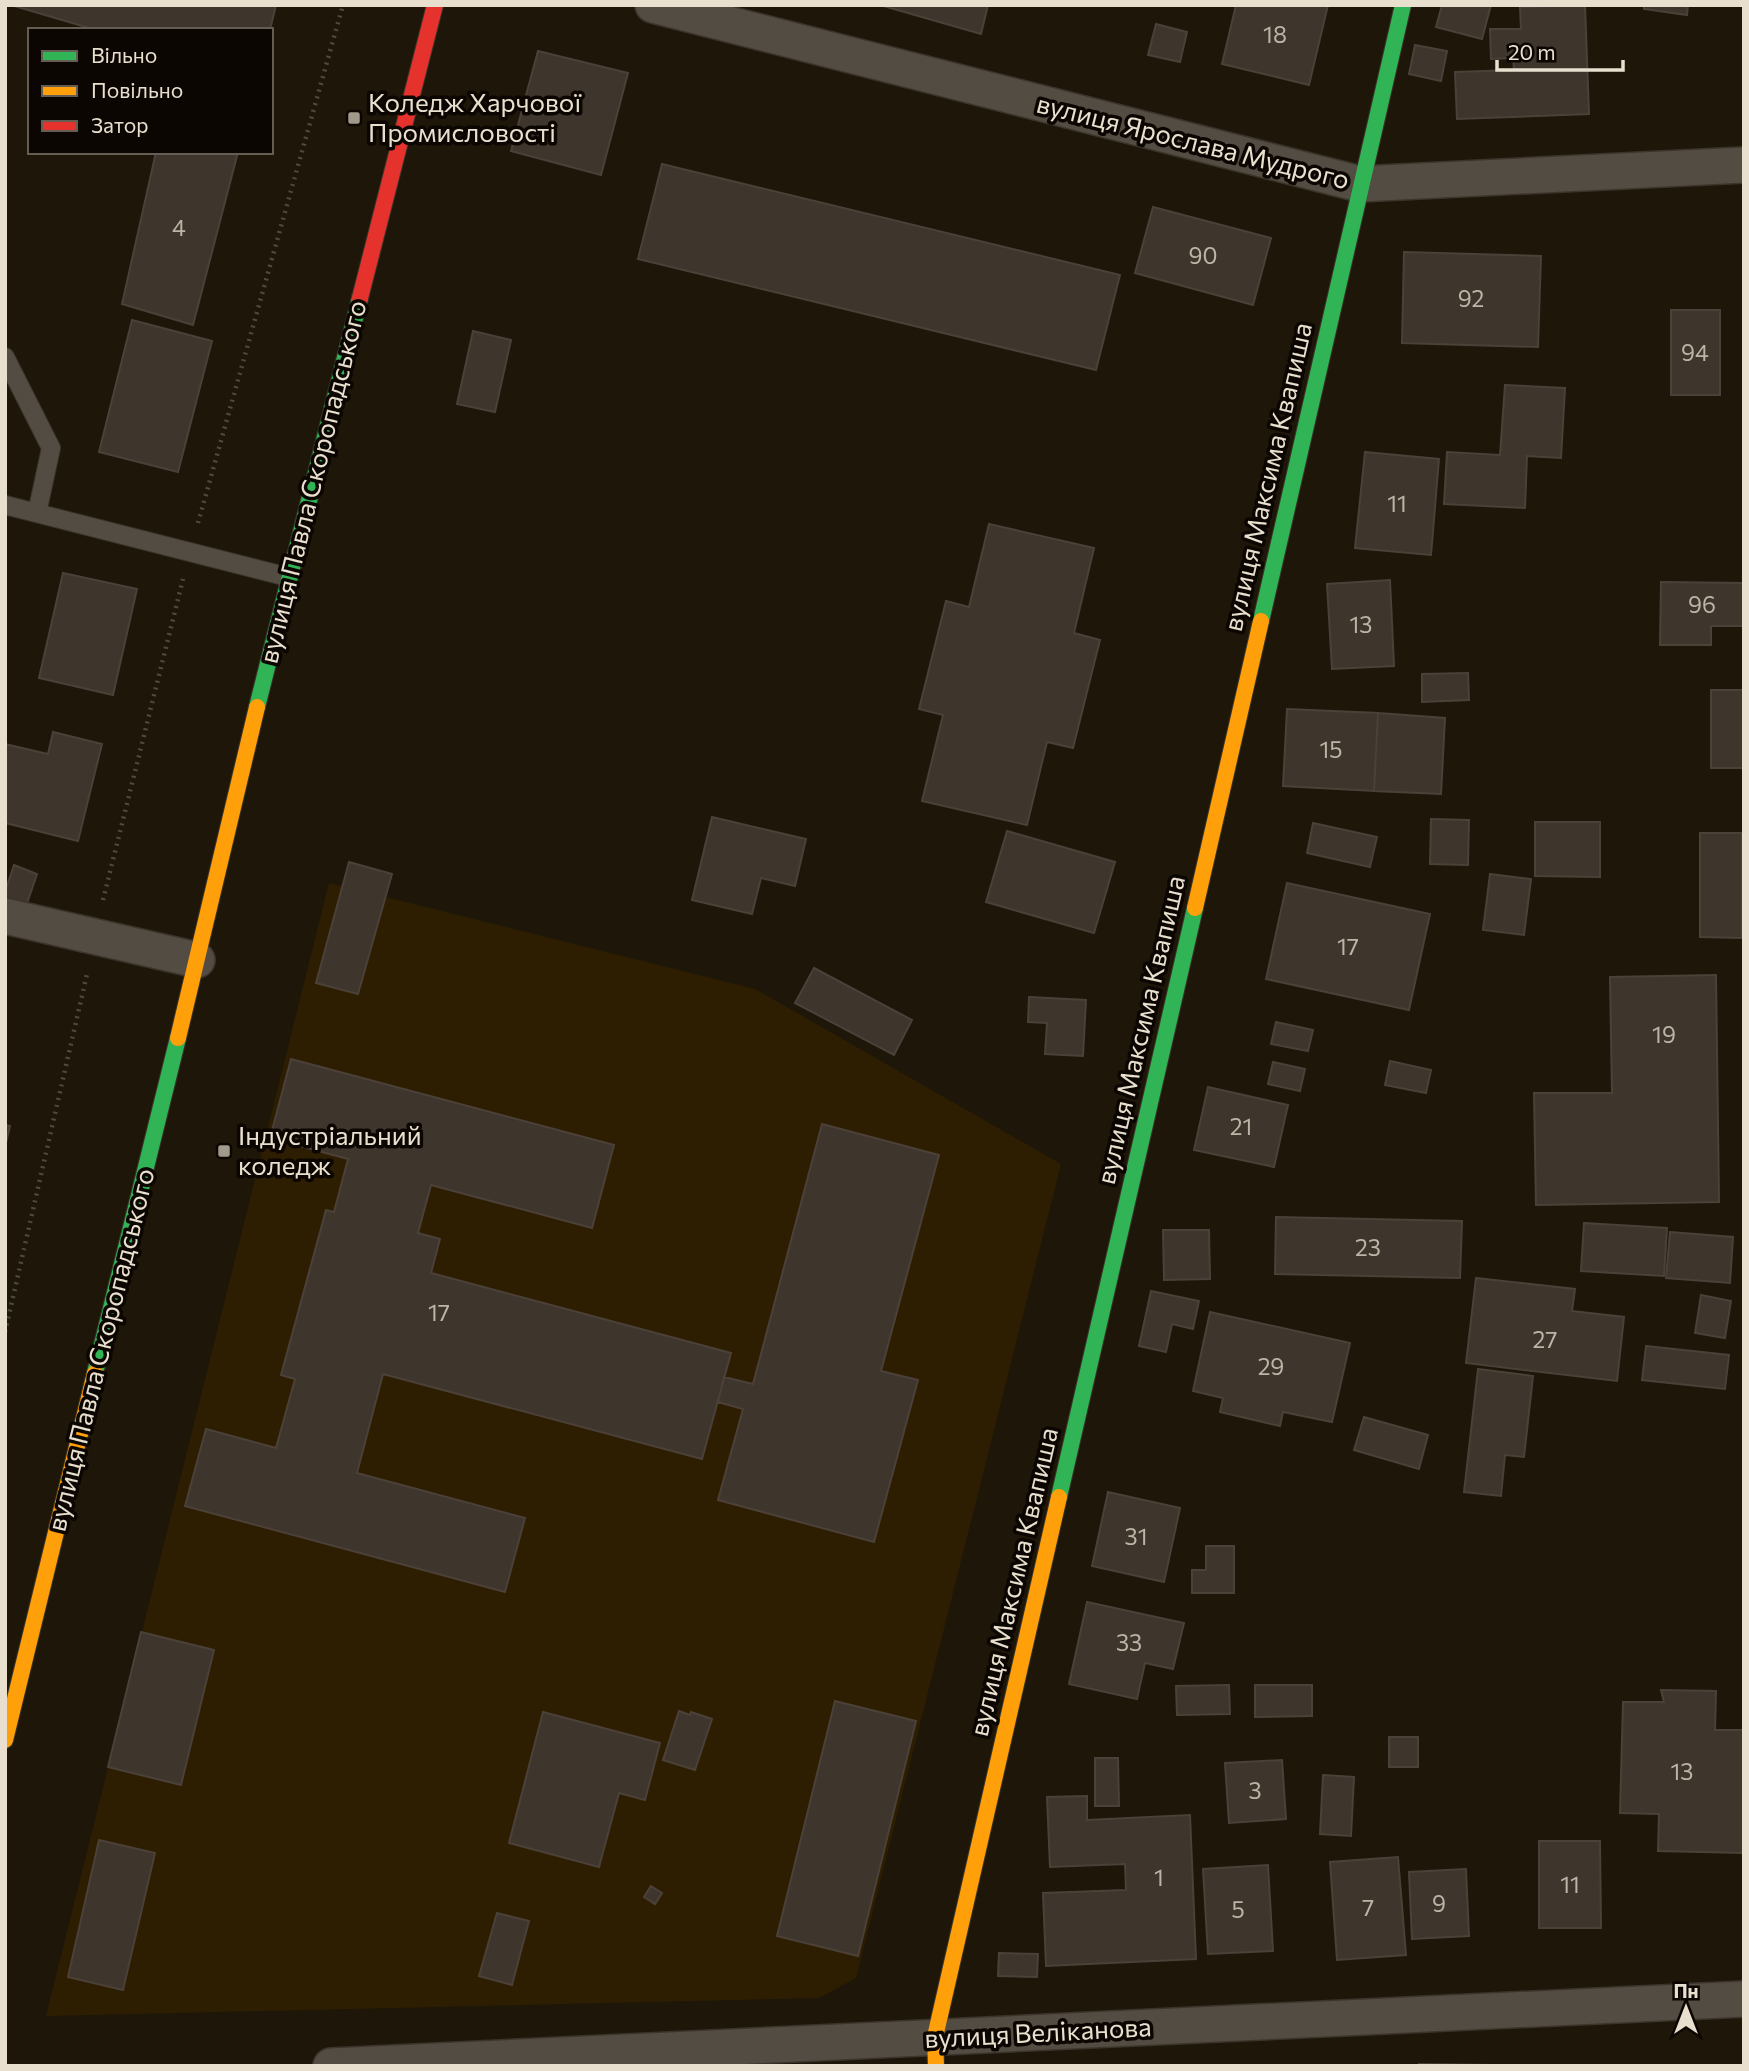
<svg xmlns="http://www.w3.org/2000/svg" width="1749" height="2071" font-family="Commissioner,sans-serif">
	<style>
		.built { fill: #2e1e01 }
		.building { fill: #3e352d; stroke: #4b4139; stroke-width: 2 }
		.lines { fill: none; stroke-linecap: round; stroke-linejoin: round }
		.lane-casing { stroke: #3a342b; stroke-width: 20 }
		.street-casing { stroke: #3a342b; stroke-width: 38 }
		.fast-casing { stroke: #3a342b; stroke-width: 18 }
		.slow-casing { stroke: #3a342b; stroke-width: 18 }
		.jam-casing { stroke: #3a342b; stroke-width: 18 }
		.path { stroke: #4f4a41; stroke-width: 4.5; stroke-dasharray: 2 5; stroke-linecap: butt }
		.lane { stroke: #534c42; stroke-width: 18 }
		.street { stroke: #534c42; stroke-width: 35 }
		.fast { stroke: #30b455; stroke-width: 16 }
		.slow { stroke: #ff9f0a; stroke-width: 16 }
		.jam { stroke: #e5322d; stroke-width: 16 }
		.poi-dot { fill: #a1998a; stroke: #0b0601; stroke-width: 2.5 }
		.labels { text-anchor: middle; stroke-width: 7; stroke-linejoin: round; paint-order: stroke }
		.number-label { font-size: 23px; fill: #beb4a6 }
		.poi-label { font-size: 26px; fill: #e8dfcf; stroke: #0b0601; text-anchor: start }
		.street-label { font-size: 26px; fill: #e8dfcf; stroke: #0b0601 }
	</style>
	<rect width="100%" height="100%" fill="#1e1709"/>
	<path class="built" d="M329,883L755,989L1061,1164L856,1978L819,1998L46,2016Z"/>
	<path class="building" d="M11,5H276L270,30H96Z
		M880,5H988L981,34Z
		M1236,5H1328L1309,85L1222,64Z
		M1442,5H1491L1482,39L1436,27Z
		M1585,5L1589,114L1457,119L1455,72L1514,70L1513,58L1491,59L1490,29H1521L1520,7Z
		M1644,5H1688L1687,15L1644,9Z
		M1156,24L1187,32L1180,62L1148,55Z
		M1415,45L1447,51L1441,81L1409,74Z
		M538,51L628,73L601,175L511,151Z
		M156,152H238L193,325L122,304Z
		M662,164L1120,275L1096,370L638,259Z
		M1153,207L1271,238L1253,305L1135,273Z
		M1404,252L1541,256L1538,347L1402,343Z
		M1671,310H1720V395H1671Z
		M132,320L212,341L178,472L99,452Z
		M473,331L511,340L495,412L457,404Z
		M1505,385L1565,388L1561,458L1527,456L1525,508L1444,504L1447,452L1500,455Z
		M1365,452L1439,459L1431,555L1355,548Z
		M989,524L1094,548L1074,633L1100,640L1073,748L1047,742L1027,825L922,801L943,715L919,709L946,601L969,607Z
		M63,573L137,589L113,695L39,678Z
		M1390,580L1394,666L1332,669L1327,584Z
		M1661,582L1744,583V626H1711V645H1660Z
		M1468,673L1469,700L1422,702V674Z
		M1711,690H1744V768H1711Z
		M1287,709L1378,713L1374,791L1283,786Z
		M1378,713L1445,718L1441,794L1374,791Z
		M53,732L102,744L78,841L5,823V744L48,754Z
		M712,817L806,839L795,886L761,878L752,914L692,900Z
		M1431,819L1469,820L1468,865L1430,864Z
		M1535,822H1600V877L1535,876Z
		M1313,823L1377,837L1370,867L1307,853Z
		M1007,831L1115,862L1094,933L986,902Z
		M1700,833H1742V938L1700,937Z
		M349,862L392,874L358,994L316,983Z
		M14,865L37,874L24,912L5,906V892Z
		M1490,874L1531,879L1524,935L1483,930Z
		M1287,883L1430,914L1409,1010L1266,979Z
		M814,968L912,1020L894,1055L795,1003Z
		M1716,975L1719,1202L1536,1205L1534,1093H1612L1610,977Z
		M1029,997L1086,1000L1083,1056L1045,1054L1047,1023L1028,1022Z
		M1276,1022L1313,1030L1308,1051L1271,1044Z
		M291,1059L614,1145L592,1228L431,1185L418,1233L440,1239L431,1273L731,1353L702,1459L383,1374L357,1473L525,1518L505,1592L185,1506L206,1429L276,1448L295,1379L281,1375L326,1210L334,1212L348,1159L270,1138Z
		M1390,1061L1431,1070L1426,1093L1385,1085Z
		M1273,1062L1305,1069L1300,1091L1268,1084Z
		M1208,1087L1288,1105L1274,1167L1194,1150Z
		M822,1124L939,1155L881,1371L918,1380L874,1542L718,1500L743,1409L718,1402L724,1377L753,1384Z
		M5,1125L10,1126L5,1147Z
		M1276,1217L1462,1221L1460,1278L1275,1274Z
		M1584,1223L1667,1228L1664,1276L1581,1271Z
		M1163,1230H1209L1210,1279L1164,1280Z
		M1670,1232L1733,1237L1730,1283L1666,1278Z
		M1476,1278L1575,1289L1572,1311L1624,1317L1617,1381L1466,1363Z
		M1151,1291L1199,1301L1193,1329L1172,1324L1166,1352L1139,1346Z
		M1701,1295L1731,1301L1725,1338L1695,1333Z
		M1210,1312L1350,1343L1332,1422L1283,1412L1280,1426L1220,1412L1223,1398L1193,1391Z
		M1646,1346L1729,1355L1725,1389L1642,1380Z
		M1478,1369L1533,1376L1524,1457L1505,1455L1501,1496L1464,1492Z
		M1364,1417L1428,1435L1419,1469L1354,1450Z
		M1108,1492L1180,1508L1164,1582L1092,1566Z
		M1206,1546H1234V1593H1192V1570H1206Z
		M1087,1602L1184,1623L1173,1669L1145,1663L1137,1699L1069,1684Z
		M141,1632L214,1650L181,1785L108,1767Z
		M1229,1685L1230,1714L1177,1715L1176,1686Z
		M1255,1685H1312V1716L1255,1717Z
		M1661,1690L1716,1691L1715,1730H1744V1853L1658,1851L1659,1814L1620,1813L1623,1702H1664Z
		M835,1701L916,1721L858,1956L777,1936Z
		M679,1711L690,1715L691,1712L712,1719L695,1770L663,1760Z
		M543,1712L660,1743L645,1800L619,1793L599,1867L509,1843Z
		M1389,1737H1418V1767H1389Z
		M1095,1758H1118L1119,1806H1095Z
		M1282,1760L1286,1819L1229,1823L1225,1763Z
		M1323,1775L1354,1777L1351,1836L1320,1834Z
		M1087,1796V1820L1190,1815L1196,1959L1046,1966L1043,1893L1126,1890L1125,1864L1050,1867L1047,1797Z
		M99,1840L155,1853L123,1990L68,1977Z
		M1539,1841H1600L1601,1928H1539Z
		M1398,1857L1406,1955L1337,1960L1330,1862Z
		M1268,1865L1273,1951L1208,1954L1203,1869Z
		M1466,1869L1469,1936L1412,1939L1409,1872Z
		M651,1886L662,1893L655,1904L644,1897Z
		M497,1913L529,1921L512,1985L479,1976Z
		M999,1953L1038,1954L1037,1977L998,1976Z
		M1419,2064L1493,2065V2066H1419Z"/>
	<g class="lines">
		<defs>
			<path id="lane" d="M5,357L51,448L37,513
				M5,505L288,577"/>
			<path id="street" d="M653,5L1360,184L1744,165
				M5,916L197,960
				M331,2066L1744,1999"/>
			<path id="fast" d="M1261,621L1403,5
				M257,707L360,298
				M95,1373L178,1038
				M1059,1497L1195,908"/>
			<path id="slow" d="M1195,908L1261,621
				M178,1038L257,707
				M5,1740L95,1373
				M936,2066L935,2037L1059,1497"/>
			<path id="jam" d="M360,298L435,5"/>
		</defs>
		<use href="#lane" class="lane-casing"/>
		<use href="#street" class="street-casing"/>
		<use href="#fast" class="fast-casing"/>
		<use href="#slow" class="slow-casing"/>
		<use href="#jam" class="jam-casing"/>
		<path class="path" d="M198,523L343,5
			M103,900L183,579
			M5,1332L87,974"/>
		<use href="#lane" class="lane"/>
		<use href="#street" class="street"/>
		<use href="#fast" class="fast"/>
		<use href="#slow" class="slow"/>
		<use href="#jam" class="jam"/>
	</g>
	<g class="poi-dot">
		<rect x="347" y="111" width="14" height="14" rx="3.5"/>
		<rect x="217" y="1144" width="14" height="14" rx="3.5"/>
	</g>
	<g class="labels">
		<g class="number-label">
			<text x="1275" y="43">18</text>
			<text x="179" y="236">4</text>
			<text x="1203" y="264">90</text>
			<text x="1471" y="307">92</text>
			<text x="1695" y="361">94</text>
			<text x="1397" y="512">11</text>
			<text x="1702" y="613">96</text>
			<text x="1361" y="633">13</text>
			<text x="1331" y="758">15</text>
			<text x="1348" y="955">17</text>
			<text x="1664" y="1043">19</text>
			<text x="1241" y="1135">21</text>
			<text x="1368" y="1256">23</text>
			<text x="439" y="1321">17</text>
			<text x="1545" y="1348">27</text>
			<text x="1271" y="1375">29</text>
			<text x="1136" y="1545">31</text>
			<text x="1129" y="1651">33</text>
			<text x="1682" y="1780">13</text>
			<text x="1255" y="1799">3</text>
			<text x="1159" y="1886">1</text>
			<text x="1570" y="1893">11</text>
			<text x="1439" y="1912">9</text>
			<text x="1368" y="1916">7</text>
			<text x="1238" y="1918">5</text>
		</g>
		<g class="poi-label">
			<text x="368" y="112">Коледж Харчової<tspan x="368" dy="30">Промисловості</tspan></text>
			<text x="238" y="1145">Індустріальний<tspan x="238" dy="30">коледж</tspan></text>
		</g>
		<g class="street-label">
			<text transform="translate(1193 142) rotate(14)" y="9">вулиця Ярослава Мудрого</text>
			<text transform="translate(1268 477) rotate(-77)" y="9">вулиця Максима Квапиша</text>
			<text transform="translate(313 482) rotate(-76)" y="9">вулиця Павла Скоропадського</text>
			<text transform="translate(1141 1030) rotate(-77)" y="9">вулиця Максима Квапиша</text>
			<text transform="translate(101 1350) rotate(-76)" y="9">вулиця Павла Скоропадського</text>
			<text transform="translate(1014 1582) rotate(-77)" y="9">вулиця Максима Квапиша</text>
			<text transform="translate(1038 2033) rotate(-3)" y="9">вулиця Веліканова</text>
		</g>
	</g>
	<rect width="1749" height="2071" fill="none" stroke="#e8dfcf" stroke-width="14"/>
	<rect x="28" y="28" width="245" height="126" fill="#0b0601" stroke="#635d53" stroke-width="2"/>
	<rect x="42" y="51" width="35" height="10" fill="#30b455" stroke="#635d53" stroke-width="2"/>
	<text x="91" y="63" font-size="21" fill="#e8dfcf">Вільно</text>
	<rect x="42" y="86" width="35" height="10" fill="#ff9f0a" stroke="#635d53" stroke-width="2"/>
	<text x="91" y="98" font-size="21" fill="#e8dfcf">Повільно</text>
	<rect x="42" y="121" width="35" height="10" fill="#e5322d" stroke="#635d53" stroke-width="2"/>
	<text x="91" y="133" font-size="21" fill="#e8dfcf">Затор</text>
	<g transform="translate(1686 2008)" stroke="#0b0601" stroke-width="5" paint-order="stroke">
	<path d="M0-5L12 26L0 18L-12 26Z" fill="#e8dfcf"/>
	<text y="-10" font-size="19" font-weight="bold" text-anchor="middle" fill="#e8dfcf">Пн</text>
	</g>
	<path d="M1497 60v10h126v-10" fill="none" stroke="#e8dfcf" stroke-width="3.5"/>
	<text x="1508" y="60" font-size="21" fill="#e8dfcf" stroke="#0b0601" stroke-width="5" paint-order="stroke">20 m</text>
</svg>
